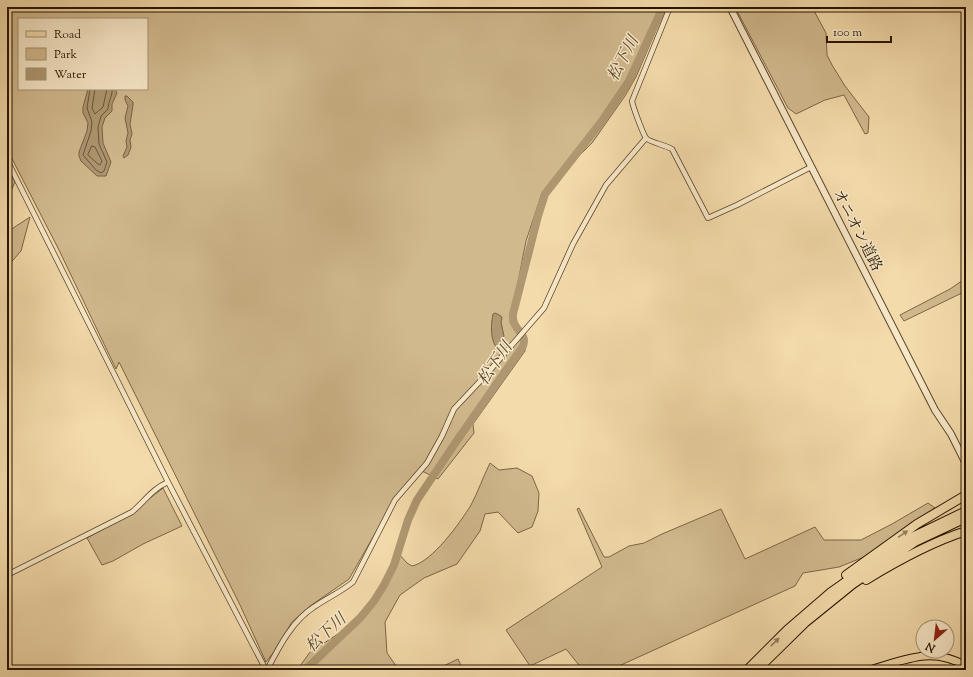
<svg xmlns="http://www.w3.org/2000/svg" width="973" height="677" font-family="'Sorts Mill Goudy','Noto Serif JP',serif">
	<style>
		.green { fill: #d1b98e; stroke: #7c6647; fill-rule: evenodd }
		.water { fill: #ae9771; stroke: #786344 }
		.lines { fill: none; stroke-linecap: round; stroke-linejoin: round }
		.shore { stroke: #6a5638; stroke-width: 1 }
		.river { stroke: #ae9771; stroke-width: 8 }
		.minor-casing { stroke: #5a462b; stroke-width: 6 }
		.tertiary-casing { stroke: #5a462b; stroke-width: 8 }
		.primary-casing { stroke: #271400; stroke-width: 9 }
		.motorway-casing { stroke: #271400; stroke-width: 10 }
		.minor { stroke: #f8e8c8; stroke-width: 4.5 }
		.tertiary { stroke: #f8e8c8; stroke-width: 6 }
		.primary { stroke: #f4dbab; stroke-width: 7 }
		.motorway { stroke: #f4dbab; stroke-width: 8 }
		.oneway { fill: #98815e }
		.labels { text-anchor: middle; stroke-width: 3; stroke-linejoin: round; paint-order: stroke }
		.street-label { font-size: 15px; fill: #271400; stroke: #f8e8c8 }
		.water-label { font-size: 16px; font-style: italic; fill: #5d482d; stroke: #f8e8c8 }
	</style>
	<rect width="100%" height="100%" fill="#f4dbab"/>
	<filter id="stains"><feTurbulence type="fractalNoise" baseFrequency=".005" numOctaves="4"/><feColorMatrix values="0 0 0 0 .2 0 0 0 0 .09 0 0 0 0 .02 0 0 0 .5 -.17"/></filter>
	<radialGradient id="worn" r=".72"><stop offset=".6" stop-color="#630" stop-opacity="0"/><stop offset="1" stop-color="#630" stop-opacity=".3"/></radialGradient>
	<path class="green" d="M7,7H666L636,77L625,96L592,143L542,193L526,241L510,323L527,338L525,351L473,424L474,433L438,479L420,470L388,511L349,579L310,606L292,622L273,653L266,662L240,605L119,362L116,369L59,250L7,149ZM19,19H147V89H19Z
		M735,7H812L826,33L827,55L832,65L845,86L869,117L868,133L865,134L844,95L825,100L796,114L788,108Z
		M7,166L15,182L11,191L7,194Z
		M30,217L21,251L7,267V232Z
		M966,278V291L904,321L900,315L950,289Z
		M490,463L499,470L517,468L532,476L539,493L538,511L532,527L518,533L498,512L485,514L480,531L457,564L424,578L400,595L385,622L387,653L399,670H297L313,648L318,647L341,632L367,611L399,554L407,563L412,566C432,562 460,523 471,505C478,492 483,477 490,463Z
		M163,488L182,526L143,544L113,561L102,565L87,538L139,509L149,499Z
		M928,503L935,508L864,557L839,567L803,573L795,586L610,670H583L566,649L530,666L506,630L602,567L577,509L579,508L604,557H609L629,546L644,543L662,534L721,509L745,559L815,527L824,540H861L892,524Z
		M458,659L463,670H435Z"/>
	<path class="water" d="M88,89H115L117,93L112,104V111L105,118L102,127L103,143L111,162L106,176H97L81,161L79,156V152L87,131L88,123L83,113V107Z
		M125,96H127L133,102V105L130,124L132,134L130,140L131,147L128,155L124,158L123,156L127,147L126,141L128,133L125,118L128,106L125,100Z
		M495,313L501,316L502,318L501,322L504,336L499,344L496,347C490,338 491,324 493,314Z"/>
	<g class="lines">
		<path class="shore" d="M90,89L87,108L92,122L91,131L83,155L96,170L101,173L104,171L107,162L99,144L98,127L101,116L108,109C108,101 113,96 112,89
			M95,89L92,108L95,114L103,107L107,89
			M92,146L95,147L102,161L100,165L98,164L88,155Z"/>
		<path class="river" d="M305,670L360,618L374,601L384,585L394,565L408,520L417,500L458,439L523,346C528,332 511,330 513,314L538,216L545,194L602,121L629,81L663,7"/>
		<defs>
			<path id="minor" d="M670,7L632,101C633,107 643,134 646,138C649,142 665,145 672,149L708,218L737,205L811,167
				M7,160L168,482L266,670
				M7,575L132,512C145,501 152,489 168,482
				M267,670C279,647 292,621 314,607C327,598 341,592 353,582L395,500L427,463L442,436L454,409L485,376L544,308L573,244L606,185L646,138"/>
			<path id="tertiary" d="M730,7L935,410L951,434L966,464"/>
			<path id="primary" d="M870,670C905,660 931,646 966,666"/>
			<path id="motorway" d="M846,575L917,524L966,495
				M866,580C897,561 932,542 966,531
				M747,670L787,630L831,592L881,557L914,536L966,511
				M757,670L806,622L853,584L915,542L966,518"/>
		</defs>
		<use href="#minor" class="minor-casing"/>
		<use href="#tertiary" class="tertiary-casing"/>
		<use href="#primary" class="primary-casing"/>
		<use href="#motorway" class="motorway-casing"/>
		<use href="#minor" class="minor"/>
		<use href="#tertiary" class="tertiary"/>
		<use href="#primary" class="primary"/>
		<use href="#motorway" class="motorway"/>
	</g>
	<defs><path id="oneway-solid" d="M-6-.8H1V-3.2L6.5 0L1 3.2V.8H-6Z"/></defs>
	<g class="oneway">
		<use href="#oneway-solid" transform="translate(903 534) rotate(-35)"/>
		<use href="#oneway-solid" transform="translate(775 642) rotate(-44)"/>
	</g>
	<g class="labels">
		<g class="street-label">
			<text transform="translate(858 230) rotate(63)" y="5">オニオン道路</text>
		</g>
		<g class="water-label">
			<text transform="translate(622 58) rotate(-62)" y="6">松下川</text>
			<text transform="translate(494 363) rotate(-56)" y="6">松下川</text>
			<text transform="translate(325 632) rotate(-43)" y="6">松下川</text>
		</g>
	</g>
	<rect width="973" height="677" fill="none" stroke="#f4dbab" stroke-width="24"/>
	<rect x="8" y="8" width="957" height="661" fill="none" stroke="#271400" stroke-width="2"/>
	<rect x="12" y="12" width="949" height="653" fill="none" stroke="#271400"/>
	<rect x="18" y="18" width="130" height="72" fill="#f8e8c8" stroke="#a49378"/>
	<rect x="26" y="31" width="20" height="6" fill="#f4dbab" stroke="#a49378"/>
	<text x="54" y="38" font-size="12" fill="#271400">Road</text>
	<rect x="26" y="48" width="20" height="12" fill="#d1b98e" stroke="#a49378"/>
	<text x="54" y="58" font-size="12" fill="#271400">Park</text>
	<rect x="26" y="68" width="20" height="12" fill="#ae9771" stroke="#a49378"/>
	<text x="54" y="78" font-size="12" fill="#271400">Water</text>
	<g transform="translate(935 639) rotate(208)"><circle r="19" fill="#f8e8c8" stroke="#a49378"/>
	<path d="M0-3L7 15L0 10L-7 15Z" fill="#8f2418"/>
	<text y="-6" font-size="11" font-weight="bold" text-anchor="middle" fill="#271400">N</text>
	</g>
	<path d="M827 36v6h64v-6" fill="none" stroke="#271400" stroke-width="2"/>
	<text x="833" y="36" font-size="12" fill="#271400" stroke="#f8e8c8" stroke-width="3" paint-order="stroke">100 m</text>
	<rect width="100%" height="100%" filter="url(#stains)"/>
	<rect width="100%" height="100%" fill="url(#worn)"/>
</svg>
